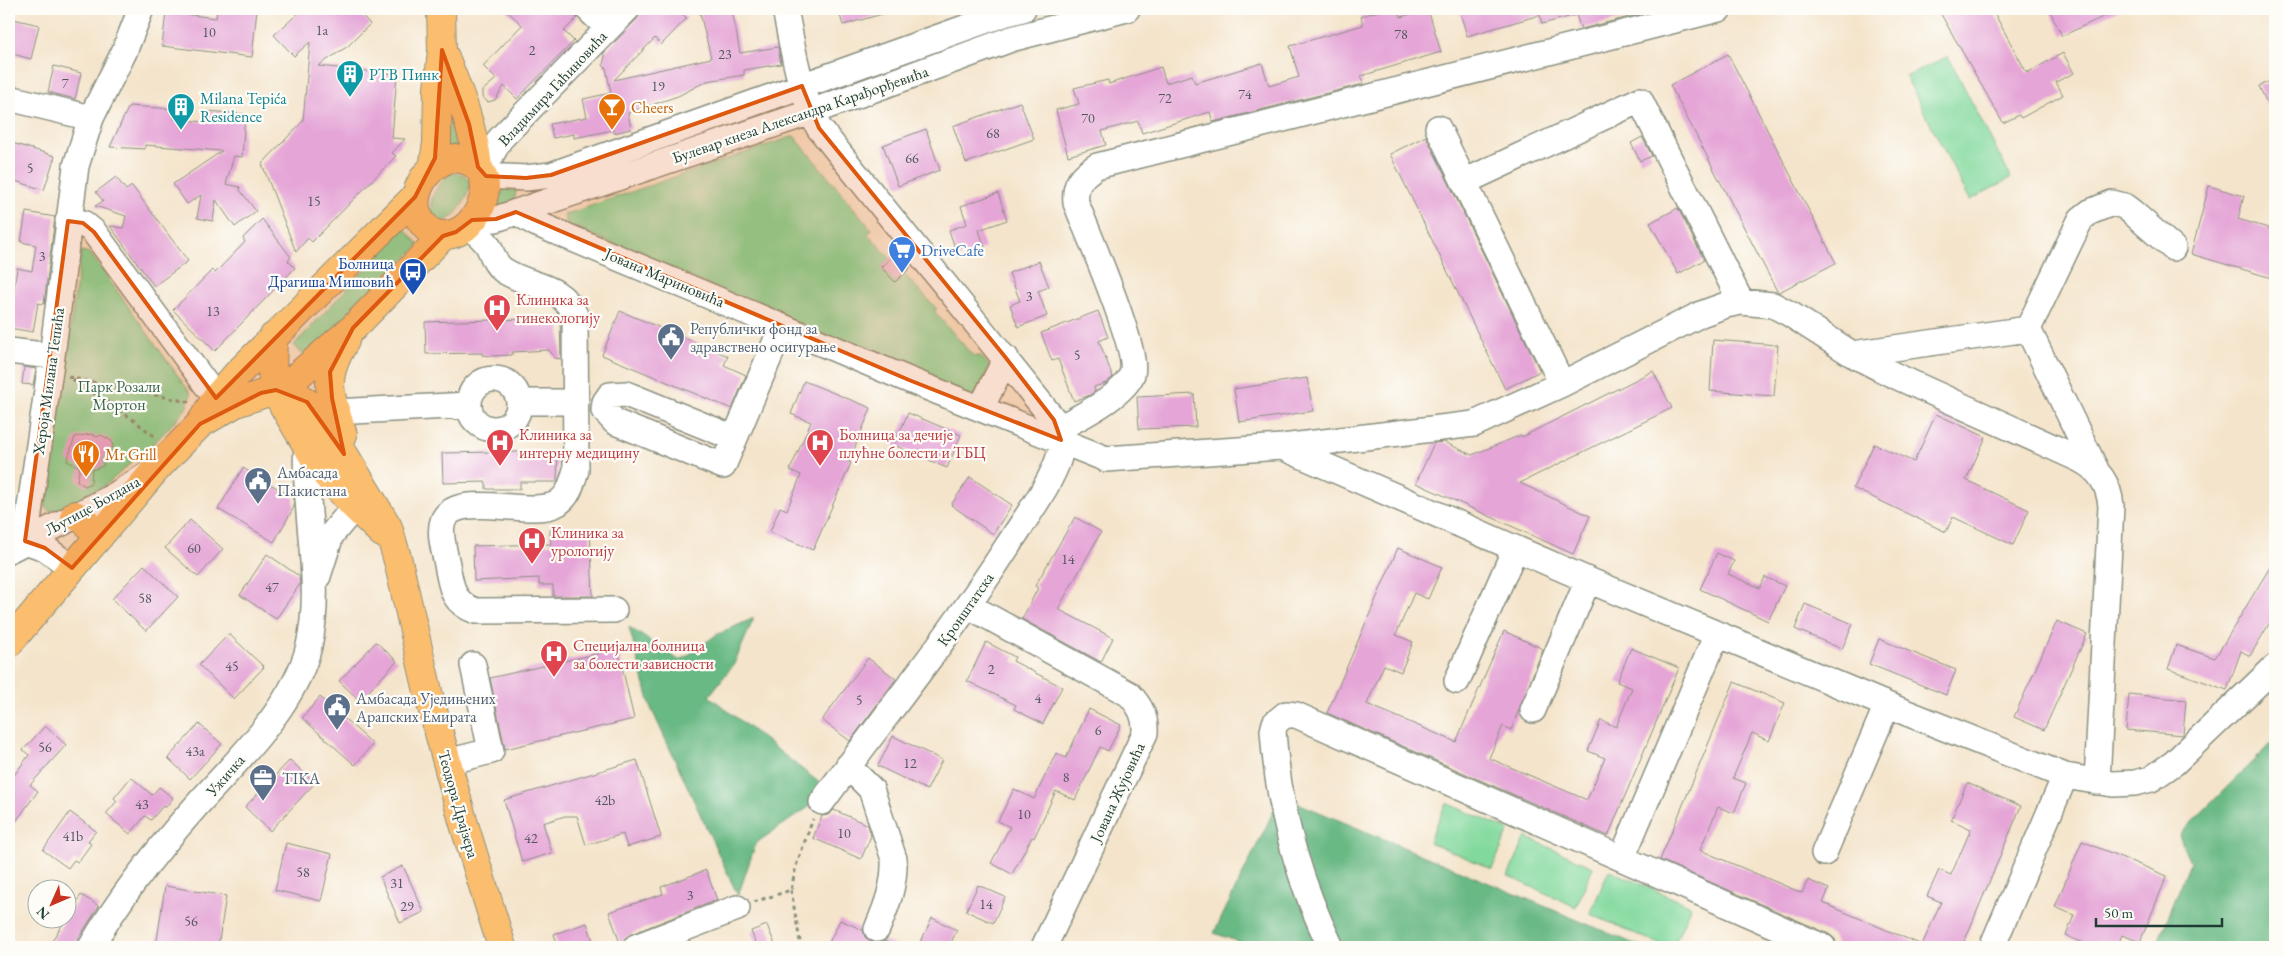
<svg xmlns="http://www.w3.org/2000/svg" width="2284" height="956" font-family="'EB Garamond',serif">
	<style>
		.green { fill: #82d99d; stroke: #508b68 }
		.forest { fill: #69b984; stroke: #447b5c }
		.building { fill: #e5a5d7 }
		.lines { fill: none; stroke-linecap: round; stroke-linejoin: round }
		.minor-casing { stroke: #8a9080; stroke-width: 28 }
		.major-casing { stroke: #8a9080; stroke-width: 30 }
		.path { stroke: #8a9080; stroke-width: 3; stroke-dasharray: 4 4; stroke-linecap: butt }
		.minor { stroke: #fff; stroke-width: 25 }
		.major { stroke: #fbbd6e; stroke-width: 28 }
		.marked { fill: #de580e; fill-opacity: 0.2; stroke: #de580e; stroke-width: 4; stroke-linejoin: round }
		.labels { text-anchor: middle; stroke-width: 4.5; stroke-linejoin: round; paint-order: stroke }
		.number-label { font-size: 14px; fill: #50575d }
		.culture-label { font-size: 16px; fill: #0d838f; stroke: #fdfcf7; text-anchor: start }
		.street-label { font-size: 16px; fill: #1f3d34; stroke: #fdfcf7 }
		.food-label { font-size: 16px; fill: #c56008; stroke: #fdfcf7; text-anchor: start }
		.shop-label { font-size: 16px; fill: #366cbe; stroke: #fdfcf7; text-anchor: start }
		.transit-label { font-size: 16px; fill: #164399; stroke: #fdfcf7; text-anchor: end }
		.health-label { font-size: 16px; fill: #be3a42; stroke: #fdfcf7; text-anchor: start }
		.service-label { font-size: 16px; fill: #4e5e75; stroke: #fdfcf7; text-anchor: start }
		.park-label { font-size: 16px; fill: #38644e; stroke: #fdfcf7 }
	</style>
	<rect width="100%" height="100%" fill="#fdfcf7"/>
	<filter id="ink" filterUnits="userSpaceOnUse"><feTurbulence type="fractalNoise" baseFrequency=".02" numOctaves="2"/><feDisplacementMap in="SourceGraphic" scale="10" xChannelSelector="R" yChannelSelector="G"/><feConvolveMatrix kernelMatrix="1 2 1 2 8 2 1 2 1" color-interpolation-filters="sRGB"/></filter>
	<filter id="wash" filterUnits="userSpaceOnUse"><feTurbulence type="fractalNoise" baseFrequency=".0096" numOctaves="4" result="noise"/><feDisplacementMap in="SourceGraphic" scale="20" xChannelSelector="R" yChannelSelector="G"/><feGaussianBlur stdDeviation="1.12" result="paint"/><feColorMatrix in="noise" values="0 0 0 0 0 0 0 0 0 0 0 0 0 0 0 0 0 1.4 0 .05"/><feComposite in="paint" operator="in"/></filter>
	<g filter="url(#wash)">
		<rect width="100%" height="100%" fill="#f4e4cb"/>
		<path class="green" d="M1948,56L2011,178L1970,200L1906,77Z
			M445,78L471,147L443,151Z
			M794,136L872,230L868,234L890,258L881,267L895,282L904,274L937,309L934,311L973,356H981L989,366L976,400L567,224L564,215Z
			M450,173C487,170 463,213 444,222L438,221L431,212C429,195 439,184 450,173Z
			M498,185L517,188L513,205L492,212Z
			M404,228L419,245L306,358L294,345Z
			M81,251L90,253L191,394L186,409L158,439L106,485L60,510L49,511L45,508Z
			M1446,803L1509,830L1492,869L1429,842Z
			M1526,837L1593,867L1576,907L1508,876Z
			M1609,870L1691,906L1673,947H1666L1590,914Z"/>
		<path class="forest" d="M754,618L734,664L709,696L821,784L809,807L756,843L738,896L651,708L629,627L680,661L716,635Z
			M2275,739V947H2156L2190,863L2179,835Z
			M1281,796L1642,947H1253L1214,933Z"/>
		<g id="blocks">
			<path class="building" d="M217,9H257L252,57L162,46L166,12L216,18Z
				M303,9L359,12L370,24L348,46L318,66L397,74L392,138L405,139L392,153L396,156L312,242L308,238L296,252L262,164L303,121L310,42L294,56L274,35Z
				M505,9H574L577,18L564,31L574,41L517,99L504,86L495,100L488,102L482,97V91L496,79L483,66L522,25Z
				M641,9H676L687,18L661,45L655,38L614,80L711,58L699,9H732L740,53L778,47L781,64L744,70V75L707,81L678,96L628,113L631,129L614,133L613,130L574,138V134L553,138L550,124L587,117L583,99L611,93L606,68L603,65L605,56L603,54L637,19Z
				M838,9H885L886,13L843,25Z
				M1386,9H1398L1401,17L1428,9L1441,52L1361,76L1363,84L1213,122L1210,112L1142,133L1138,121L1102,131L1106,145L1068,156L1056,110L1079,104L1074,88L1108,80L1109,84L1161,67L1166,83L1192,75L1195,83L1262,63L1269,86L1299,77L1290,46L1363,25L1361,16Z
				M1459,9H1652L1653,11L1581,29L1576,15L1542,24L1540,15L1467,36Z
				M1938,9H1992L2027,73L2063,53L2074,73L2056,82L2063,95L2021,118L2019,115L2003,123Z
				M2049,9H2120L2062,36Z
				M9,18L39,25L31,59L9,53Z
				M1728,54L1836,263L1779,292L1777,291L1670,85Z
				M54,66L81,73L75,99L48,92Z
				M2275,79V121L2259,86Z
				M1020,102L1034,139L966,163L953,126Z
				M129,106L175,109L174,119L205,122L206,111L245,114L242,157L234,156L226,184L240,187V190L256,211L235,227L216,200L213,221L197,218L201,195L187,204L173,184L222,151L145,145V149L110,147Z
				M926,129L940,170L898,186L883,145Z
				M1426,136L1540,371L1505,389L1390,154Z
				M1642,137L1652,156L1640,161L1631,143Z
				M9,142L55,156L44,190L9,179Z
				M116,177L126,190L132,186L188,261L154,286L110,226L123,228L126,216L95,206L103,201L96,192Z
				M2209,186L2244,196L2238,219L2275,230V279L2191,254Z
				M998,193L1007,220L979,230L985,248L958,257L949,230L967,224L961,206Z
				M1678,208L1704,260L1678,274L1650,223Z
				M26,212L55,217L44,304L38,303L33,332L9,328V309H11L17,268L32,271L36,245L21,242Z
				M262,219L291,257L288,261L295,268L215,351L173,310L212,270L215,273L245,242L243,238Z
				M896,253L910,268L895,282L881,267Z
				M1039,261L1049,287L1038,291L1047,316L1018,327L1010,305L1020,301L1009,273Z
				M620,311L728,356L724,365L746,375L732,409L602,355Z
				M1098,311L1108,337L1099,341L1113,377L1106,383L1094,387L1095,391L1090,395L1074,401L1058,359L1052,361L1041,333Z
				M560,318L561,359L555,358L549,350L512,352V355L491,356L482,355V353L426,354L425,322Z
				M1713,340L1778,345L1774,396L1710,391Z
				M24,367L36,369L33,385L22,384Z
				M1653,371L1672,408L1520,483L1590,516L1573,554L1416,483L1434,443L1444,442L1472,455L1521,435L1522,437Z
				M1307,378L1313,411L1239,422L1234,389Z
				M804,381L871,408L849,462L851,463L813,550L770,532L780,507L787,510L801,475L790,470L811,422L791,414Z
				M1194,394L1196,427L1139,429L1137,397Z
				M908,413L961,435L947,468L894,445Z
				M1936,414L1986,437L1966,480L2029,510L2013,545L1953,517L1946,532L1853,488L1874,444L1914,462Z
				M91,434L97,437L101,435L112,441L113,451L105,456L103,466L92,470L91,483L85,486L77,481L80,467L67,461L75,437Z
				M494,448H507V452H558L557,482H520V489H486V482L443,483L442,453L494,452Z
				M243,468L294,498V507L274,542L218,509Z
				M970,477L1012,505L993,534L951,505Z
				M1075,517L1101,532L1058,609L1113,638L1101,662L1022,619L1038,588L1035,586Z
				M190,520L223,549L198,577L165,548Z
				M590,529L593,596H553V585H539V578L474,581L473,546L551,544L550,530Z
				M1398,548L1442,567L1428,599L1414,593L1396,635L1413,642L1401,672L1384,665L1367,704L1456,742L1504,631L1543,649L1511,730L1503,726L1489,758L1587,800L1605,758L1588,751L1601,720L1616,727L1632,688L1617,682L1631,648L1679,668L1608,836L1327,713Z
				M1717,553L1734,561L1728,574L1760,588L1765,577L1785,586L1768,621L1700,589Z
				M267,554L299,576L300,584L276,619L240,595Z
				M2275,559V614L2250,656L2241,651L2227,690L2168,669L2176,645L2215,658Z
				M144,565L178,597L146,631L112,599Z
				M1805,604L1853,624L1842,649L1795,629Z
				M2057,621L2087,634L2044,730L2014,717Z
				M229,634L264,667L234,699L199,665Z
				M1879,639L1956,670L1946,695L1869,664Z
				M376,642L397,661L360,701L339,681Z
				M986,642L1015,657L1013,661L1062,687L1043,724L1014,709L1016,705L967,681Z
				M618,649L634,719L505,749L490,678Z
				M868,658L896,679L850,741L822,720Z
				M1734,682L1785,703L1769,741L1752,733L1733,778L1746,783L1734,813L1718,807L1700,850L1802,893L1808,880L1829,889L1823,903L1922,945L1941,902L1927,896L1939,870L1951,875L1971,829L1951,820L1967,783L2021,806L1962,947H1837L1835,939L1829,934L1660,860Z
				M2129,694L2186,700L2183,735L2126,730Z
				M320,697L373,744L355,765L302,718Z
				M1089,709L1121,725L1108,751L1100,747L1075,800L1056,791L1034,838L1032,837L1012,874L991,863L1010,827L998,821L1014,789L1034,799L1056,753L1066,758Z
				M199,724L222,744L190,779L168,758Z
				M45,726L66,745L30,785L38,791L9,831V782L29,755L23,750Z
				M893,736L942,760L927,790L878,766Z
				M290,760L315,783L270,831L245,807Z
				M637,760L661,837L627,847L623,834L586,845L577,816H565L543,823L552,853L522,862L504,800Z
				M131,777L152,795L159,787L173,798L165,808L163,806L151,820L145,816L130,834L106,814L117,801L114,798Z
				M834,810L868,825L871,836L861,859L813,838L822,816L828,815Z
				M70,812L96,831L88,841L91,844L78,862L74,860L68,868L43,850Z
				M2082,841L2167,876L2140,942L2122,935L2117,947H2094L2066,936L2074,915L2055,907Z
				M286,843L332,854L321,901L275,890Z
				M403,866L424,912L400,923L380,877Z
				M706,870L717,900L631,934L625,938L621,946L609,912L663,894L661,887Z
				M978,885L1005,897L993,923L966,911Z
				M165,886L226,896L218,947H156Z
				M81,895L99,906L73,947H48Z
				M932,918L957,930L949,947H929L920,943Z
				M840,920L863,930L865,937L871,942L878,943L885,941L898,947H827Z
				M587,923L595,947H558L554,934Z
				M767,925L776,947H757L751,931Z"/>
		</g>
	</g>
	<g filter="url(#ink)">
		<use href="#blocks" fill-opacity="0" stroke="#8a9080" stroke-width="1"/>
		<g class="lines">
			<defs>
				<path id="minor" d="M588,9L608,28
					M785,9C793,49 799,92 819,128L1054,420C1062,432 1063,448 1057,463C1045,493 1024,520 1007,547C950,636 884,717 822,802
					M9,98L91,118
					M1438,128L1562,384
					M482,172L500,139L627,9
					M484,176L526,178L551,175L1004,14L1023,9
					M1464,182L1640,100L1741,302
					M516,212L535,223L909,380L1106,459L1282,447L1474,424L1562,384L1701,314L1726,305L1741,302L1773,305L1790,314L1852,354L1887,372L2079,459C2099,469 2109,484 2111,506L2097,782
					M472,220L496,219L811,112L1011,39L1127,9
					M68,221L83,223L94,232L216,398
					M468,225C474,231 482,237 487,244C493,253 493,263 503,270C530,288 559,282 575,315L576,470C572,482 570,495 558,503C532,519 456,489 443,521C438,534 446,556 448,570C452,591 454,603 476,611L614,610
					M2028,329L2076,229L2081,219L2090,212L2112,203L2124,206L2132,212L2173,248
					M2028,329L2096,470
					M9,351L52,356
					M1852,354L2028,329
					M469 404a25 25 0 1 1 50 0a25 25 0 1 1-50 0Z
					M519,402H576
					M981,408L1006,358
					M335,412L468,405
					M1059,428C1079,418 1124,395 1132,374C1140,353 1087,231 1076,203C1074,184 1081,176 1097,166L1719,9
					M734,438L626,394L610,395L605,402L604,410L615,422L723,466L782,327
					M1282,447L1588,580L1887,705L2065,776L2113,784L2135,783L2151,779L2174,763L2275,667
					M25,541L52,356L76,166L91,118L124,52L141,9
					M25,541L45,548L72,568
					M9,550L112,497L147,475
					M318,576L331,535L352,510L359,487
					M969,606L1129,694C1140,706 1146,716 1145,733L1044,947
					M1457,681L1515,549
					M1533,710L1588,580
					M447,762L491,751L473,665
					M848,766L871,789L894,859C895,885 887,905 877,929
					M1824,853L1887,705
					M1622,858L1717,634
					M91,947C120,896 158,849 197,805C237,761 295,705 309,646C320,597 311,548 308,499C307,481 305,464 307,446
					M636,947L737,908
					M1331,947C1298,880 1278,805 1273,731L1275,723L1286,714L1296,715L1823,947
					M1992,947L2065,776"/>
				<path id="major" d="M445,57C459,92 474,129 478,167
					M454,158C509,161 481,237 443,235C435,235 429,231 424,225C403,202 425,162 454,158Z
					M433,168L437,143L438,89L442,50L441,9
					M273,337L272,373L276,390L283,405L321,469L354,506L382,533
					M276,390L300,397L319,413L388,527L398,561L429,696L463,821L502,947
					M205,421L236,403L280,388L296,377L353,328L443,236
					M343,435C330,393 321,381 345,341
					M75,515L85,521L99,537
					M9,643L157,468L200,424L216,398L237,374L415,197"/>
			</defs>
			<use href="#minor" class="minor-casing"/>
			<use href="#major" class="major-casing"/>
			<path class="path" d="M68,377L189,402
				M72,379L124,413L157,438
				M791,890L801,947
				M754,902L791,890L796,866L813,819"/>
			<use href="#minor" class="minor"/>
			<use href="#major" class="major"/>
		</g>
	</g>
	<path class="marked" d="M442,50L469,124L478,167L486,176L526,178L551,175L802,86L819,128L1006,358L1054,420L1061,440L909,380L516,212L496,219L472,220L456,232L443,236L353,328L330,372L332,398L344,454L307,402L276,390L261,393L200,424L72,568L45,548L25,541L68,221L83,223L94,232L216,398L415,197L435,158Z"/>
	<defs>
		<symbol id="building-pin" viewBox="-11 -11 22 30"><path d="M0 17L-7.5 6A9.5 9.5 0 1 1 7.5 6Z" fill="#0f9aa8" stroke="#fdfcf7"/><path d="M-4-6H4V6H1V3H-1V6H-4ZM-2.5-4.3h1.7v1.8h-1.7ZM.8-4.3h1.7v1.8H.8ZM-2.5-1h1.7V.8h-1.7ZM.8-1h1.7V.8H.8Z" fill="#fff"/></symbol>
		<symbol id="bar-pin" viewBox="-11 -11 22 30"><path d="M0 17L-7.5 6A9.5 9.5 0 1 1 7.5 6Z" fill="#e8710a" stroke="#fdfcf7"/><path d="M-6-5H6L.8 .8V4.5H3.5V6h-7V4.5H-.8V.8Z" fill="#fff"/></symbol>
		<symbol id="supermarket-pin" viewBox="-11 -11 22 30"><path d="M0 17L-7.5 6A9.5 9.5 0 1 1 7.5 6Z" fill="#3f7fe0" stroke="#fdfcf7"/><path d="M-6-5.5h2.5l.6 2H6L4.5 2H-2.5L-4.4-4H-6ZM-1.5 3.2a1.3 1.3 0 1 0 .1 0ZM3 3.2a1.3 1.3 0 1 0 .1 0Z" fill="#fff"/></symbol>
		<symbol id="bus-pin" viewBox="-11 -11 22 30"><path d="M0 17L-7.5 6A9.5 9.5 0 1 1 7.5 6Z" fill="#1a4fb4" stroke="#fdfcf7"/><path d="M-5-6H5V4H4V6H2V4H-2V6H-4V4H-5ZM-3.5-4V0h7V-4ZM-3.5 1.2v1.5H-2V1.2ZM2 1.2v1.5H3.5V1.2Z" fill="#fff"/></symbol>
		<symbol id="hospital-pin" viewBox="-11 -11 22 30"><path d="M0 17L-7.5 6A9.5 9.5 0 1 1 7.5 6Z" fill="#e0444e" stroke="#fdfcf7"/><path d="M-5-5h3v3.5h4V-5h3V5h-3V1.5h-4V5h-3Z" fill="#fff"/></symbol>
		<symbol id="civic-pin" viewBox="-11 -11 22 30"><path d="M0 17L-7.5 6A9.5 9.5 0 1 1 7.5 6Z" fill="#5c6f8a" stroke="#fdfcf7"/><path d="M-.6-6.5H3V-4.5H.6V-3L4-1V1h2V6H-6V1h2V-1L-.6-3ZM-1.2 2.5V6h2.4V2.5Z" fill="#fff"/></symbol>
		<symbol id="restaurant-pin" viewBox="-11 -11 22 30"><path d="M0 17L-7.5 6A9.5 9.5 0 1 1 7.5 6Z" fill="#e8710a" stroke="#fdfcf7"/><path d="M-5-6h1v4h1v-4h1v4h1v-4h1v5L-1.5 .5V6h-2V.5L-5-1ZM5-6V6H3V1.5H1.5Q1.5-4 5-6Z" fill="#fff"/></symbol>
		<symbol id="office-pin" viewBox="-11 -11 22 30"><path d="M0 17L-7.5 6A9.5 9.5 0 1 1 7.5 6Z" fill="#5c6f8a" stroke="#fdfcf7"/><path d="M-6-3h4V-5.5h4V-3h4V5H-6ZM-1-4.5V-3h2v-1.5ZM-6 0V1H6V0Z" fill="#fff"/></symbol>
	</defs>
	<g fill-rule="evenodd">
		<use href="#building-pin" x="334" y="58" width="32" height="43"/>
		<use href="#building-pin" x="165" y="91" width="32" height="43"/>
		<use href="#bar-pin" x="596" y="91" width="32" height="43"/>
		<use href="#supermarket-pin" x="886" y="234" width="32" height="43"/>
		<use href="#bus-pin" x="397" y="256" width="32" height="43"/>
		<use href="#hospital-pin" x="481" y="292" width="32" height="43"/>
		<use href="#civic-pin" x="655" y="321" width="32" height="43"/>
		<use href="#hospital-pin" x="484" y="427" width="32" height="43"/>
		<use href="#hospital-pin" x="804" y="427" width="32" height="43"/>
		<use href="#restaurant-pin" x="70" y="438" width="32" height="43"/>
		<use href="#civic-pin" x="242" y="465" width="32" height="43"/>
		<use href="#hospital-pin" x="516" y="525" width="32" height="43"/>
		<use href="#hospital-pin" x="538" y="638" width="32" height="43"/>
		<use href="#civic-pin" x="321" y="691" width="32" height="43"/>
		<use href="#office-pin" x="247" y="762" width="32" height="43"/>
	</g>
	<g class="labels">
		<g class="number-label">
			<text x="322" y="35">1a</text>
			<text x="209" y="37">10</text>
			<text x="1401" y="39">78</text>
			<text x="532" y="55">2</text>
			<text x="725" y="59">23</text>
			<text x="65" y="88">7</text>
			<text x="658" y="91">19</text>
			<text x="1245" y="99">74</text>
			<text x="1165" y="103">72</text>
			<text x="1088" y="123">70</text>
			<text x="993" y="138">68</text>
			<text x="912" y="163">66</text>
			<text x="30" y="173">5</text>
			<text x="314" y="206">15</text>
			<text x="42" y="261">3</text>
			<text x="1029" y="301">3</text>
			<text x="213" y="316">13</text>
			<text x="1077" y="360">5</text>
			<text x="194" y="553">60</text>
			<text x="1068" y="564">14</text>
			<text x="272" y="592">47</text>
			<text x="145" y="603">58</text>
			<text x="232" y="671">45</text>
			<text x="991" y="674">2</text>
			<text x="1038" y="703">4</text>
			<text x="859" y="705">5</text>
			<text x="1098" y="735">6</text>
			<text x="45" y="752">56</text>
			<text x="195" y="756">43a</text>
			<text x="910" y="768">12</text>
			<text x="1066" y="782">8</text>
			<text x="605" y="805">42b</text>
			<text x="142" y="809">43</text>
			<text x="1024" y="819">10</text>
			<text x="844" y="838">10</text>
			<text x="73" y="841">41b</text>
			<text x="531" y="843">42</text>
			<text x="303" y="877">58</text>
			<text x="397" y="888">31</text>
			<text x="690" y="900">3</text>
			<text x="986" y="909">14</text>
			<text x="407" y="911">29</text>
			<text x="191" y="926">56</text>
		</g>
		<g class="culture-label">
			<text x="369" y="80">РТВ Пинк</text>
			<text x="200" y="104">Milana Tepića<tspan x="200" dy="18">Residence</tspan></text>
		</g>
		<g class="street-label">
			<text transform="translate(552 88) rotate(-47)" y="6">Владимира Гаћиновића</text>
			<text transform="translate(800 114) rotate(-19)" y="6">Булевар кнеза Александра Карађорђевића</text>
			<text transform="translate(665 277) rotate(23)" y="6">Јована Мариновића</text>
			<text transform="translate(48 381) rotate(-82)" y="6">Хероја Милана Тепића</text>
			<text transform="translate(92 505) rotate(-29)" y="6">Љутице Богдана</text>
			<text transform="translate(965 609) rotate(-55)" y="6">Кронштатска</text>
			<text transform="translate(225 775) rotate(-49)" y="6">Ужичка</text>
			<text transform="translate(1117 792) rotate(-65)" y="6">Јована Жујовића</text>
			<text transform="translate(459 804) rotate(74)" y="6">Теодора Драјзера</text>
		</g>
		<g class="food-label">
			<text x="631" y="113">Cheers</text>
			<text x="105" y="460">Mr Grill</text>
		</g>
		<g class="shop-label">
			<text x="921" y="256">DriveCafe</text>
		</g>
		<g class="transit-label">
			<text x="394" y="269">Болница<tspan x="394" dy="18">Драгиша Мишовић</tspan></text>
		</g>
		<g class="health-label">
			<text x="516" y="305">Клиника за<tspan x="516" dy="18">гинекологију</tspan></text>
			<text x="519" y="440">Клиника за<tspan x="519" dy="18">интерну медицину</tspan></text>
			<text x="839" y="440">Болница за дечије<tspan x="839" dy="18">плућне болести и ТБЦ</tspan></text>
			<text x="551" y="538">Клиника за<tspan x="551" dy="18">урологију</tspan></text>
			<text x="573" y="651">Специјална болница<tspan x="573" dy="18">за болести зависности</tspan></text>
		</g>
		<g class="service-label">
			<text x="690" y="334">Републички фонд за<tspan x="690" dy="18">здравствено осигурање</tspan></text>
			<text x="277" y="478">Амбасада<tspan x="277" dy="18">Пакистана</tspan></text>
			<text x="356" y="704">Амбасада Уједињених<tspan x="356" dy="18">Арапских Емирата</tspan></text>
			<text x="282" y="784">TIKA</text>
		</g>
		<g class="park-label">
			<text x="119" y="392">Парк Розали<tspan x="119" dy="18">Мортон</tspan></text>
		</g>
	</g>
	<rect width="2284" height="956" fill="none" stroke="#fdfcf7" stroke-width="30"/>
	<g transform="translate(52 904) rotate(225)"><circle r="24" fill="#fdfcf7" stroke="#a4b0a9"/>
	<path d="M0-4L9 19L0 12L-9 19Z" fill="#c8321e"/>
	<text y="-8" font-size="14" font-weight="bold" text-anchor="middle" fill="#1f3d34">N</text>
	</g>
	<path d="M2096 918v8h126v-8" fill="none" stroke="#1f3d34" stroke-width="2.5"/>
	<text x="2104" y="918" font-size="15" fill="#1f3d34" stroke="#fdfcf7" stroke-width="4" paint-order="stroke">50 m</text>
</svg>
